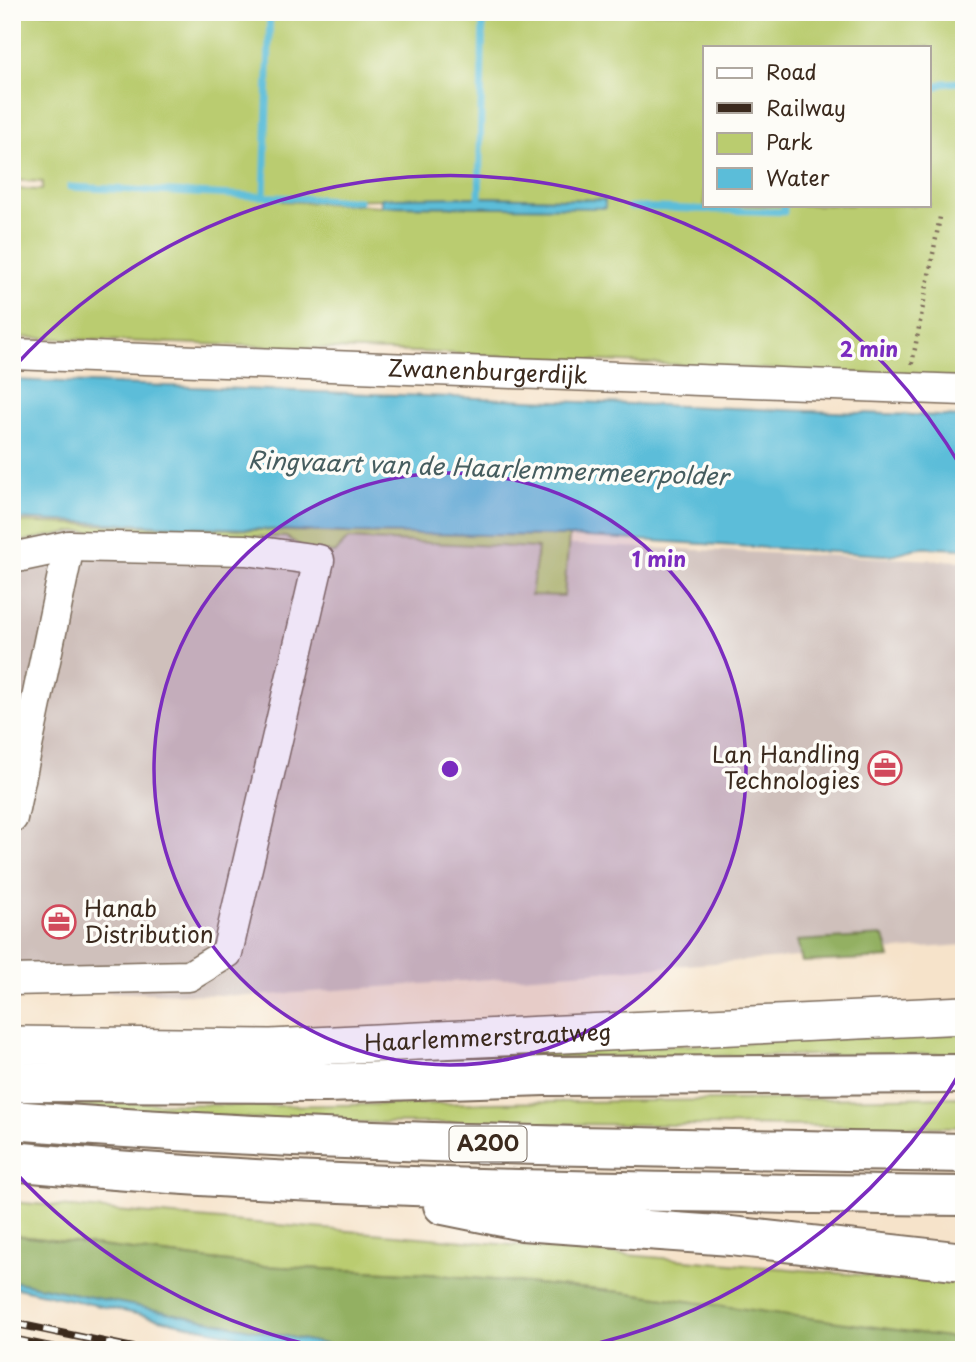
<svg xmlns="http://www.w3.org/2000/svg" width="976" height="1362" font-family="'Playpen Sans',sans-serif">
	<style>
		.industrial { fill: #cfc0bb }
		.green { fill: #bacc6f; stroke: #7a7b46; stroke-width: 2; fill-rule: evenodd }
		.forest { fill: #93b062; stroke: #676d40; stroke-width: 2 }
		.water { fill: #5bbdd9; stroke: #4b747c; stroke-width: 2 }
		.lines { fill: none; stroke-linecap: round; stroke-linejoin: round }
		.stream { stroke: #5bbdd9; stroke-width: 7 }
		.minor-casing { stroke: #7c6b5a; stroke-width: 33 }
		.major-casing { stroke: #7c6b5a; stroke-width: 40 }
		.highway-casing { stroke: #7c6b5a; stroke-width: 42 }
		.path { stroke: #7c6b5a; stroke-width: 4.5; stroke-dasharray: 2 5; stroke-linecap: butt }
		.minor { stroke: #fff; stroke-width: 30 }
		.major { stroke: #fff; stroke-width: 37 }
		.highway { stroke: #fff; stroke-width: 38 }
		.rail-casing { stroke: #3b2a1e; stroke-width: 8 }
		.rail { stroke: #fdfcf7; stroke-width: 5; stroke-dasharray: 16; stroke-linecap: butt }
		.ring { fill: none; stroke: #7b2cbf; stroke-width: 3.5 }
		.labels { text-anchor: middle; stroke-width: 7; stroke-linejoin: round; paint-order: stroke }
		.shield { fill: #fdfcf7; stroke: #75695f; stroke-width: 2 }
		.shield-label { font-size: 21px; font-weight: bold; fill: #3b2a1e }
		.street-label { font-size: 23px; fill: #3b2a1e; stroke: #fdfcf7 }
		.poi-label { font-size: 23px; fill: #3b2a1e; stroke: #fdfcf7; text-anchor: end }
		.water-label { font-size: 24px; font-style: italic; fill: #465d5f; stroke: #fdfcf7 }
		.centre { fill: #7b2cbf; stroke: #fdfcf7; stroke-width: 3.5 }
		.ring-label { font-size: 21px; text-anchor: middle; font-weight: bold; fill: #7b2cbf; stroke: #fdfcf7; stroke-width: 7; stroke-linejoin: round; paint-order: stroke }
	</style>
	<rect width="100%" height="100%" fill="#fdfcf7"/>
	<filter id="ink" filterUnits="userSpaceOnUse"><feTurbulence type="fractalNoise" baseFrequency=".0143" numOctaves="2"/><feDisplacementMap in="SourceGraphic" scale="14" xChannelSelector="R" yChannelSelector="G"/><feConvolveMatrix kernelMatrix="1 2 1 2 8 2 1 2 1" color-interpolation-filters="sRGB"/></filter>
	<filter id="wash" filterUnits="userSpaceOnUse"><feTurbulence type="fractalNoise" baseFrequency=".00686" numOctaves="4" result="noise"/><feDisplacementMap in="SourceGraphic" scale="28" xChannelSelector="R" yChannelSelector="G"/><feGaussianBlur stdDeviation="1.57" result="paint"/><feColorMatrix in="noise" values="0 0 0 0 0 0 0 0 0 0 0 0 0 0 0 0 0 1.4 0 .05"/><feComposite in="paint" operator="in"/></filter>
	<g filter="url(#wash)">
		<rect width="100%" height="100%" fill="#f6e3ca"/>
		<path class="industrial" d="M12,522L964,561V945L255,996L12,989Z"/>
		<path class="green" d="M12,12H964V379L442,353L12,337V189L42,190L43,182L12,180ZM705,47H929V205H705ZM482,197L605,200V207L381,206L281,201Z
			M12,522L350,533L569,536L564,596L531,595L538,548L348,539L335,553L309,551L286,537L76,531L12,543Z
			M964,1033V1054L458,1058L457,1055Z
			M964,1097V1127L304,1122L75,1107L81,1101L263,1106Z
			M12,1202L964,1284V1340L622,1292L429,1274L261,1266L12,1235Z"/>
		<path class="forest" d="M884,936L890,958L802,962L797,941Z
			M12,1235L261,1266L429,1274L622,1292L955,1338L964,1340V1350H354L12,1281Z"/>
		<path class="water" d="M482,197L605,200V208L381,206V198Z
			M12,380L964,417V549C949,549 933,547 918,548C905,550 899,555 885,555L569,536L350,533L12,519Z
			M12,1281L354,1350H307L270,1343L12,1287Z"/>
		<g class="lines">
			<path class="stream" d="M929,90L944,83L964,82
				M70,187L359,201
				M264,195L270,12
				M479,202L483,12
				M630,207L784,212V205"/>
		</g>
	</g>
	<g filter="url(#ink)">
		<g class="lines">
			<defs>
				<g id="minor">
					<path id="s1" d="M12,354L964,390"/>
					<path d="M12,558L69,546L246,550L319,560L227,953L189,976L12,980"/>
					<path d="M12,818L69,546"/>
				</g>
				<g id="major">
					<path id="s2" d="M12,1045L271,1048L964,1015"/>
				</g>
				<path id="highway" d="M12,1082L325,1083L545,1076L964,1074
					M12,1120C329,1145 646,1147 964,1153
					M12,1161C329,1192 646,1191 964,1196
					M443,1205L522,1221L731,1236L964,1262"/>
			</defs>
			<use href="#minor" class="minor-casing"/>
			<use href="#major" class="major-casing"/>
			<use href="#highway" class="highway-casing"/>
			<path class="path" d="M912,364L940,217"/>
			<use href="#minor" class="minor"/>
			<use href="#major" class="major"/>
			<use href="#highway" class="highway"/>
			<defs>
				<path id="rail" d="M12,1323L143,1350
					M12,1339L65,1350"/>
			</defs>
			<use href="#rail" class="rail-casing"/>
			<use href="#rail" class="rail"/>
		</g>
	</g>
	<circle cx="450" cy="769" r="296" fill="#7b2cbf" fill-opacity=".12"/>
	<g class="ring">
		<circle cx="450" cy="769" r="296"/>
		<path d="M964 1066A593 593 0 0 1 573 1349M327 1349A593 593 0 0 1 13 1170M13 368A593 593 0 0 1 964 472"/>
	</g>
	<defs>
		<symbol id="office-ring" viewBox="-11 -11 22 22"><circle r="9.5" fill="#fdfcf7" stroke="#d1495b" stroke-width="1.5"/><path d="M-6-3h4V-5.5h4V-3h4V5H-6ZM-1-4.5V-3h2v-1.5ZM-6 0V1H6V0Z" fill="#d1495b"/></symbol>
	</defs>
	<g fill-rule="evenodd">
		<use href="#office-ring" x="866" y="749" width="38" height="38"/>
		<use href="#office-ring" x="40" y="903" width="38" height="38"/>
	</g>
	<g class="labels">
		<rect class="shield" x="449.5" y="1126.5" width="77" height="35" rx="5"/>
		<g class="shield-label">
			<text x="488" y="1151">A200</text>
		</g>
		<g class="street-label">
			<text dy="8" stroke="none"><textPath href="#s1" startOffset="476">Zwanenburgerdijk</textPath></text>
			<text dy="8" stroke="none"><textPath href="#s2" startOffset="476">Haarlemmerstraatweg</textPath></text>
		</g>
		<g class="poi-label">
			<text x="860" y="763">Lan Handling<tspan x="860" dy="26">Technologies</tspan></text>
			<text x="84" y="917" text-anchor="start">Hanab<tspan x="84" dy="26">Distribution</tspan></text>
		</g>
		<g class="water-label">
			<text transform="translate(488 469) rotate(2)" y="8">Ringvaart van de Haarlemmermeerpolder</text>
		</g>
	</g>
	<circle cx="450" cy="769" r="10" class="centre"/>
	<g class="ring-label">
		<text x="869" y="357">2 min</text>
		<text x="659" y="567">1 min</text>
	</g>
	<rect width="976" height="1362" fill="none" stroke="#fdfcf7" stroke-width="42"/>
	<rect x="703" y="46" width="228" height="161" fill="#fdfcf7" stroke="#afa8a0" stroke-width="2"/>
	<rect x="717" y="68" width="35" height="10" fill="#ffffff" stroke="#afa8a0" stroke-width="2"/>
	<text x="766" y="80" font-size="21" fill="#3b2a1e">Road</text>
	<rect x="717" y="103" width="35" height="10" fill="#3b2a1e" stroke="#afa8a0" stroke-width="2"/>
	<text x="766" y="116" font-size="21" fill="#3b2a1e">Railway</text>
	<rect x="717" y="133" width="35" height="21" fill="#bacc6f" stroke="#afa8a0" stroke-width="2"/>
	<text x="766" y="150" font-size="21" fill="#3b2a1e">Park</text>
	<rect x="717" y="168" width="35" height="21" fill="#5bbdd9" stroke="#afa8a0" stroke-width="2"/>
	<text x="766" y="186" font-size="21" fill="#3b2a1e">Water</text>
</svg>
